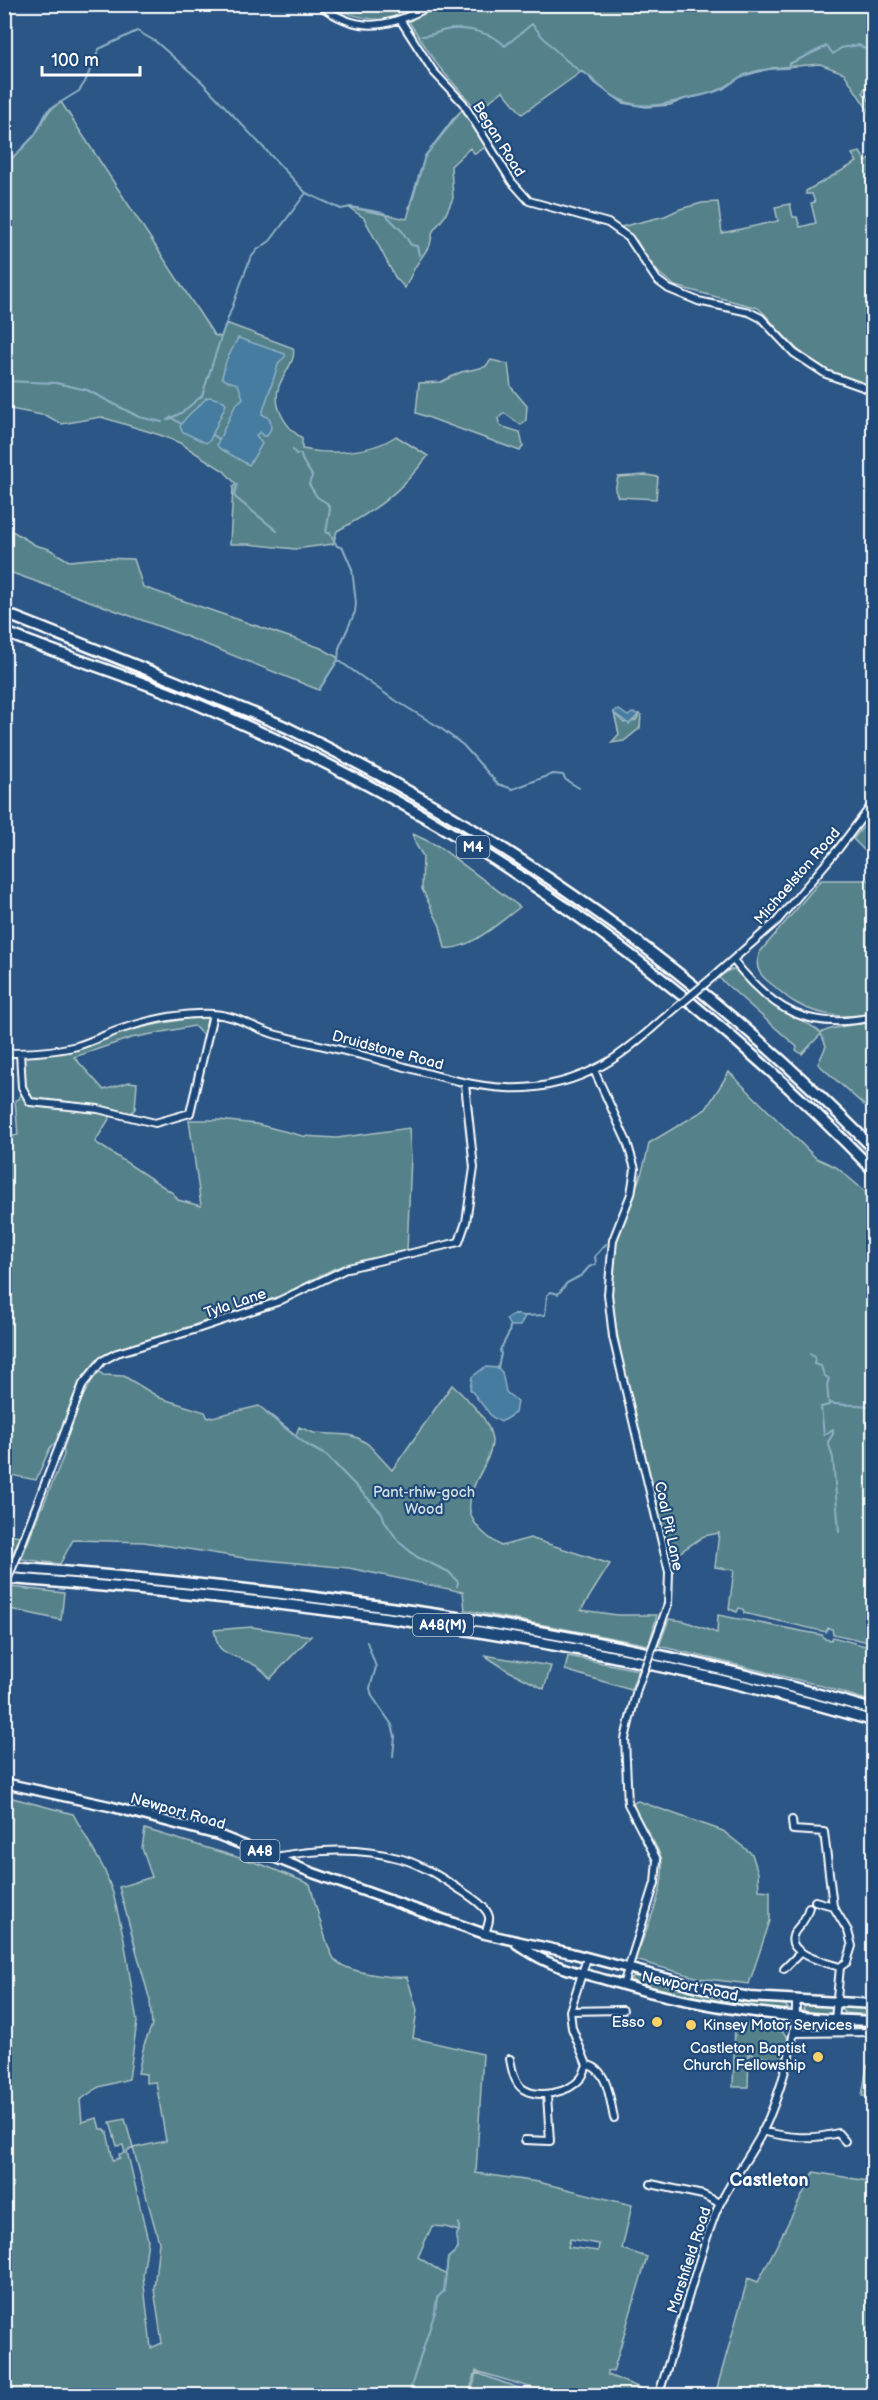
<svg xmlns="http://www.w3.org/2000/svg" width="878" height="2400" font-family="'Balsamiq Sans',sans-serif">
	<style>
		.built { fill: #3d6491 }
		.green { fill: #55828a; stroke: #aac0c4; stroke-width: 1.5; fill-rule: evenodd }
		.water { fill: #447ca0; stroke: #8fb0c6; stroke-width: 1.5 }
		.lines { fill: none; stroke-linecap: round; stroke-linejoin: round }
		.stream { stroke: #8fb0c6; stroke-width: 2 }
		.minor-casing { stroke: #fff; stroke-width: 10 }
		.major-casing { stroke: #fff; stroke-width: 13 }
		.highway-casing { stroke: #fff; stroke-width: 14 }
		.minor { stroke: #1f4a7a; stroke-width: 6 }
		.major { stroke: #1f4a7a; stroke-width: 8 }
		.highway { stroke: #1f4a7a; stroke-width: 9 }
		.minor-bridge-casing { stroke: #fff; stroke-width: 10; stroke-linecap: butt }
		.minor-bridge { stroke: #1f4a7a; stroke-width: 6 }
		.poi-dot { fill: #ffd166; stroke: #1f4a7a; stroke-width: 2 }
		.labels { text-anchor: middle; stroke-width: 4.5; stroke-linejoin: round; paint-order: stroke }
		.shield { fill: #1f4a7a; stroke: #bcc9d7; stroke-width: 1.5 }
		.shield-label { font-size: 14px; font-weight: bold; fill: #fff }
		.street-label { font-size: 15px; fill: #fff; stroke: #1f4a7a }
		.park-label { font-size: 15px; fill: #d4e0e2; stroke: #1f4a7a }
		.poi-label { font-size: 15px; fill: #fff; stroke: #1f4a7a; text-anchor: end }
		.quarter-label { font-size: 18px; font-weight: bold; fill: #fff; stroke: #1f4a7a }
	</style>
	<rect width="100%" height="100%" fill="#2c5685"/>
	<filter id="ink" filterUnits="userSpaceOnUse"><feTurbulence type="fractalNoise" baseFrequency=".0167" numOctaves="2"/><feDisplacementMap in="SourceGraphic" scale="12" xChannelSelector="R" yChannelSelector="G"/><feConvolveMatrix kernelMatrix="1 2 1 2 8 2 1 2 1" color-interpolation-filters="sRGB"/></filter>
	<g filter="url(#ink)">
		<path class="built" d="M476,2371L556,2395L468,2396Z"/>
		<path class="green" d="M432,4L873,5V86L864,89L863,93L873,105V118L844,73L820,64L772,68L740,77L723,89L700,96L685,99L670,105L646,107L623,103L592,81L588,75L581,72L522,114L503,91L477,110L439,67L409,22Z
			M329,5H418C412,9 405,15 398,18C381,23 343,15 329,5Z
			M61,102L214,335L221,337L226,323L293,348C297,360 283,374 279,386C272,406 286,428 302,438V449C330,455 372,453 396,436L428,456C399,493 378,509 337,531L333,544L295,549L248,544H230L233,487L236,484L224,471L180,443L160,435L101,417L62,424L47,416L5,408L4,164C16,155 26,145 35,134C47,119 42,114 61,102Z
			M463,109L487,146L475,154L470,148L451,166L453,198L445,216L433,231L430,245L415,267L405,288L395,277L364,218L348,207L407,219L425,156L453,119Z
			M860,152L866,162L873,157V386C838,379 811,365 786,338C776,328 769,317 758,308L675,286L659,273L644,254L637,241L621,227L665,216L680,209L702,203L718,202L722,233L778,221L775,207L790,204L793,217H797L800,227L816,223L811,203L815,202L812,194H806V191L857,162L852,154Z
			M491,360L508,364L511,387L527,406L526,420L521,425L504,413L498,419L500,426L520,432L523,446L520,451L416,413L419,383L441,382L461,372L485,367Z
			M646,475L658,477L656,499L618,497L615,490L618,477Z
			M5,530L14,532L35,545L49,549L69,561L101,558L134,559L143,587L321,648L337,657L338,660L319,690L180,634L7,571L5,576Z
			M614,713L624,723L636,720L639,714L641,715L640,728L624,741L611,743L619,734Z
			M873,815V857H871L853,839Z
			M413,834L438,846L520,907C501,921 469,951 445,948L440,926L422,889L423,856L416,845Z
			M821,880H873V1013C849,1019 818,1016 796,1003C788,999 781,992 774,986C760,976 753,968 760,952Z
			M730,970H735C748,981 758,995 773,1005C788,1015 808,1021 821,1033C831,1026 860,1025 873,1021V1113L818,1064L826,1046L821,1034L802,1054L796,1050L797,1047L718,977Z
			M200,1016L208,1017L204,1036L194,1026L131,1038L74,1057L104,1090L129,1082L137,1083L135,1109L129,1115L115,1109L95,1142L173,1193L178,1200L201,1206L189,1120H219L256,1124L303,1136L337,1138L409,1128L411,1157L407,1251L335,1268L281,1296L106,1354C77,1373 68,1412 56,1442L50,1448L36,1480L5,1474L4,1138L18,1135L15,1100L19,1099L20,1093L25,1087L23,1057L77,1049L128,1030Z
			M729,1072L816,1158L836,1167L873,1198V1643L833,1634L832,1629L828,1628L826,1632L744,1613L743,1609L739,1608L737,1612L729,1609L734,1570L715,1567L719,1533L704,1536L670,1559C652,1495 635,1430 623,1364C617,1332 609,1298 613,1265C615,1253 617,1240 620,1229C630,1200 644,1174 649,1143L706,1109Z
			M98,1370L103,1375L124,1376L160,1398L205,1412L208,1418L259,1406L296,1435L299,1427L314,1433L349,1435L358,1438L368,1444L392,1470L452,1385C468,1400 489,1417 492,1440C493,1450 486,1462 482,1470C461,1506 466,1524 501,1546L530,1538L610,1564L581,1610L617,1615H657L649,1645L465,1610L463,1592L349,1568L244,1558L144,1542L73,1540L60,1564L21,1559L64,1455L63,1447L80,1401Z
			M4,1533L20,1536L11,1560L5,1559Z
			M10,1587L64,1593L61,1620L5,1608Z
			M718,1615L822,1635L825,1639L831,1640L833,1637L873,1648V1702L819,1685L659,1646L669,1619L684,1621L717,1633Z
			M252,1627L311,1636L270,1679C256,1658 231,1660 220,1648C216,1643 216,1636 214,1630Z
			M484,1655L551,1666L544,1689L507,1670Z
			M568,1656L638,1670L631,1690L565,1670Z
			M5,1796L73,1814L104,1869L113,1893L124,1939L137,2022L129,2079L99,2087L80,2100L82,2122L97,2118L100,2129H104L107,2132L113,2160L120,2158L119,2154L125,2153L123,2145L117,2146L110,2122L125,2119L133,2148L166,2141L156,2082L146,2083V2074L138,2073L144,2045L152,2025L150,2001L119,1887L152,1877L142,1848L145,1829L263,1865L310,1884C314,1899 327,1951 335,1960C348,1973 390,1978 407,1977L417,2010L413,2038L483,2054L476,2173L538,2182L632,2205L622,2249L647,2257L613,2372L608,2371V2375L650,2392L649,2395H556L476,2371L468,2395H5ZM133,2148L159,2242L154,2289L162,2343L151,2348L143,2276L148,2240L127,2151ZM432,2226L445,2227L459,2231L456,2236L458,2249L448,2258L446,2275L418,2257ZM570,2239L599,2244L598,2251L568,2247Z
			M638,1801L723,1831L752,1854L758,1873L759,1890L770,1891V1921L749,1984L699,1978L635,1960C644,1932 672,1880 659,1852C651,1835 639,1821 633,1803Z
			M634,1976L716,1996L785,2005L788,2008L781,2011C732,2003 682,1995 634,1982L631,1979Z
			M808,2003L830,2005L832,2012L828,2014L805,2012L803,2009Z
			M843,2005L873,2008V2015L845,2013L840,2007Z
			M735,2022L783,2032L788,2038L784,2061L749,2054L748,2087H733Z
			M814,2024L874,2025L873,2028C857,2029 817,2036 804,2028Z
			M873,2065V2097L862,2096L867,2066Z
			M814,2172L873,2182V2395H715L748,2278L758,2282Z
			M477,2373L537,2395H470Z"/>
		<path class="water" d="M238,338L285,354V357L279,362L262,414L270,419L271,428L267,436H263L260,432L256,435L262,444L249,465L219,448L217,444L235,406L243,398L238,384L225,380L222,377L226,361Z
			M210,397L224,401L226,404L210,440L206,443L183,432L180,427C185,414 198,409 206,398Z
			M615,710H619L628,716L632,713L639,714L629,724L614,713Z
			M514,1314L525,1316L520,1326H510L506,1319Z
			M485,1367L498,1368L502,1372L506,1392L517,1401L515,1413L501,1422L492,1417L470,1389L472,1377Z"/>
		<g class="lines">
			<path class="stream" d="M422,36C431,36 437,32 446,30C463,26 494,33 505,46L532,24C546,42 560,56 577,69C581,72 586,73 589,76C619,107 643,112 684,99C696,96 708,95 719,90C727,87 732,82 739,78C753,70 773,68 788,68L789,64L827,46L833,54L841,48L859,45L867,50L874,59
				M4,164L15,156L35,135L48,110L79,91L85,82L99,49L137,31L155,41L202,82L306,193L341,209L351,207L384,213L402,231L411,245L417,246L419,255
				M409,208L425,156L458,115
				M4,381L56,383L87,390L139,417L162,422
				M171,417L181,424
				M167,420L181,413L202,396L221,337L250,259L257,250L270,241L306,193
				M213,435L219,439
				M293,450L296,454H301C301,463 309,468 312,476L309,484L317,497L327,503L330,509L326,533H330L337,546L343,548L352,569L356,603L355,612L339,648L338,660
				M237,485L234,495L236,498L277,531
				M319,690L338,660L390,697L439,727L463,745L498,784L513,789L553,774L563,775L566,780L579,788
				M525,1316L545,1315L547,1295L551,1292L558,1294L567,1283L582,1275L589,1267L596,1264L595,1256L606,1244
				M810,1354L815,1357L814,1364L821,1366L824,1375L829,1379L827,1385L829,1405L821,1407L824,1435L833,1429V1434L828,1442L833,1458L839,1532
				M498,1368L501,1354L500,1350L509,1333L510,1326
				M830,1403C845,1407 857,1402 874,1408
				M266,1413L307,1445L327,1456L382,1513L385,1522L399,1542L417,1557L449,1572L458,1582L457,1586
				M367,1642L376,1667L370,1688L372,1696L392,1725L395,1736L393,1756
				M408,2396L435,2312L437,2298L444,2291L448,2258L458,2249L456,2236L459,2231V2223"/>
			<defs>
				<path id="minor" d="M319,4C356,34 387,28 426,8L428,4
					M401,21L433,71L463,103L512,182L529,201L608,223L629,238L657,280L669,289L698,301L749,312L761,318L794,353L826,374L874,391
					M733,960C773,1011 808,1031 874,1017
					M713,977L777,921L839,848L874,802
					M4,1053C28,1053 54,1052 77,1046C94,1041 110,1032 128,1027C154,1019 186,1013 213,1014C237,1015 255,1029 277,1035C313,1044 348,1051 383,1061C463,1082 524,1108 603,1065C625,1053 645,1034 664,1018
					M20,1053L22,1087L30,1102L98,1109L155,1123L190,1113L213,1014
					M594,1070L627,1142L635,1169L631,1194L613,1240L608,1294L613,1337L669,1572L668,1604L660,1627
					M16,1559L83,1384L102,1361L117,1353L194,1330L277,1302L348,1268L459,1242L466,1222L474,1168L465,1084
					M792,1820L793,1830L824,1832L833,1906L848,1931L852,1946L847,1962L840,1967L835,2020
					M275,1857C316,1849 361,1847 402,1859C422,1865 442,1878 459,1889C468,1895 487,1906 489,1917C490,1922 486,1929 485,1934
					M815,1901L833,1906
					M809,1907C807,1913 805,1920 801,1924C798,1928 794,1931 793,1936C787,1954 827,1963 840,1967
					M587,1958L570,2011L572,2028L587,2065C608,2068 610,2101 614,2118
					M784,1969L801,1952
					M623,1985L655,1883L657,1860L628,1804L625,1739L637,1689
					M570,2011L623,2010
					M794,2033L874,2032
					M794,2033L800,2026L822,2021
					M510,2059C512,2069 514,2083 523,2089C539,2099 569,2093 581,2078C584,2075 585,2069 587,2065
					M762,2131C789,2138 811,2140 838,2133L845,2141
					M525,2140L550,2141L547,2095
					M651,2184L703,2195L720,2203
					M658,2396C679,2335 693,2272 716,2212C728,2184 748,2160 762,2133C779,2098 797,2039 796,2001"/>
				<path id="major" d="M4,1783L109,1806L218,1835L313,1873L485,1934L571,1953L706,1989L750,1997L874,2004
					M517,1944C526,1950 535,1956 544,1960C563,1970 586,1974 606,1980C693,2007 783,2019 874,2021"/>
				<path id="highway" d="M4,613C72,640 139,666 206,694C233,705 261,716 288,728C505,833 705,977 874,1149
					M4,632C69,658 135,678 199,705C227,717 256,730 284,743C503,846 705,997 874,1171
					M4,1567C298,1589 590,1626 874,1710
					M4,1578C298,1600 591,1637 874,1721"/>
			</defs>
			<use href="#minor" class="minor-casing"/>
			<use href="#major" class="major-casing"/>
			<use href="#highway" class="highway-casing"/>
			<use href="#minor" class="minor"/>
			<use href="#major" class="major"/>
			<use href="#highway" class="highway"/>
			<defs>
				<path id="minor-bridge" d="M664,1018L713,977
					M4,1587L16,1559
					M637,1689L660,1627"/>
			</defs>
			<use href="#minor-bridge" class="minor-bridge-casing"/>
			<use href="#minor-bridge" class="minor-bridge"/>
		</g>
	</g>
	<g class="poi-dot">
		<circle cx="657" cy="2022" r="6"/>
		<circle cx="691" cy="2025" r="6"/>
		<circle cx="818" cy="2057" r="6"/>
	</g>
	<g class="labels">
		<g class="shield">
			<rect x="456.5" y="836" width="33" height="22" rx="4.5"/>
			<rect x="413" y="1614" width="60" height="22" rx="4.5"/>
			<rect x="240.5" y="1840" width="39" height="22" rx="4.5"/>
		</g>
		<g class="shield-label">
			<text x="473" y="852">M4</text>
			<text x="443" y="1630">A48(M)</text>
			<text x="260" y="1856">A48</text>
		</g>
		<g class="street-label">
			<text transform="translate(499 139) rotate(58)" y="5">Began Road</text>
			<text transform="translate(797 876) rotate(-49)" y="5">Michaelston Road</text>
			<text transform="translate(388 1050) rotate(15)" y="5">Druidstone Road</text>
			<text transform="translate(235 1303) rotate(-19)" y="5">Tyla Lane</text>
			<text transform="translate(669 1526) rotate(78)" y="5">Coal Pit Lane</text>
			<text transform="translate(178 1811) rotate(16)" y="5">Newport Road</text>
			<text transform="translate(690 1986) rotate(12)" y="5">Newport Road</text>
			<text transform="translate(689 2260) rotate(-72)" y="5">Marshfield Road</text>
		</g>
		<g class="park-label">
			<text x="424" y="1497">Pant-rhiw-goch<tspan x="424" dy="17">Wood</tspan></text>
		</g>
		<g class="poi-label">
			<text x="645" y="2027">Esso</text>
			<text x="703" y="2030" text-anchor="start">Kinsey Motor Services</text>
			<text x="806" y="2053">Castleton Baptist<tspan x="806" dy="17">Church Fellowship</tspan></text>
		</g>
		<g class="quarter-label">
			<text x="769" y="2186">Castleton</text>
		</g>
	</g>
	<rect width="878" height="2400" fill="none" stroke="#1f4a7a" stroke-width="24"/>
	<rect x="12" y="12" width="854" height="2376" fill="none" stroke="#fff" stroke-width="2" filter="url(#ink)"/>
	<path d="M42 66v9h98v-9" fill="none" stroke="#ffffff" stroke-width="3"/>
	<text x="51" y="66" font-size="18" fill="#ffffff" stroke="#1f4a7a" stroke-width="4.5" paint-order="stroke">100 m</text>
</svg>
